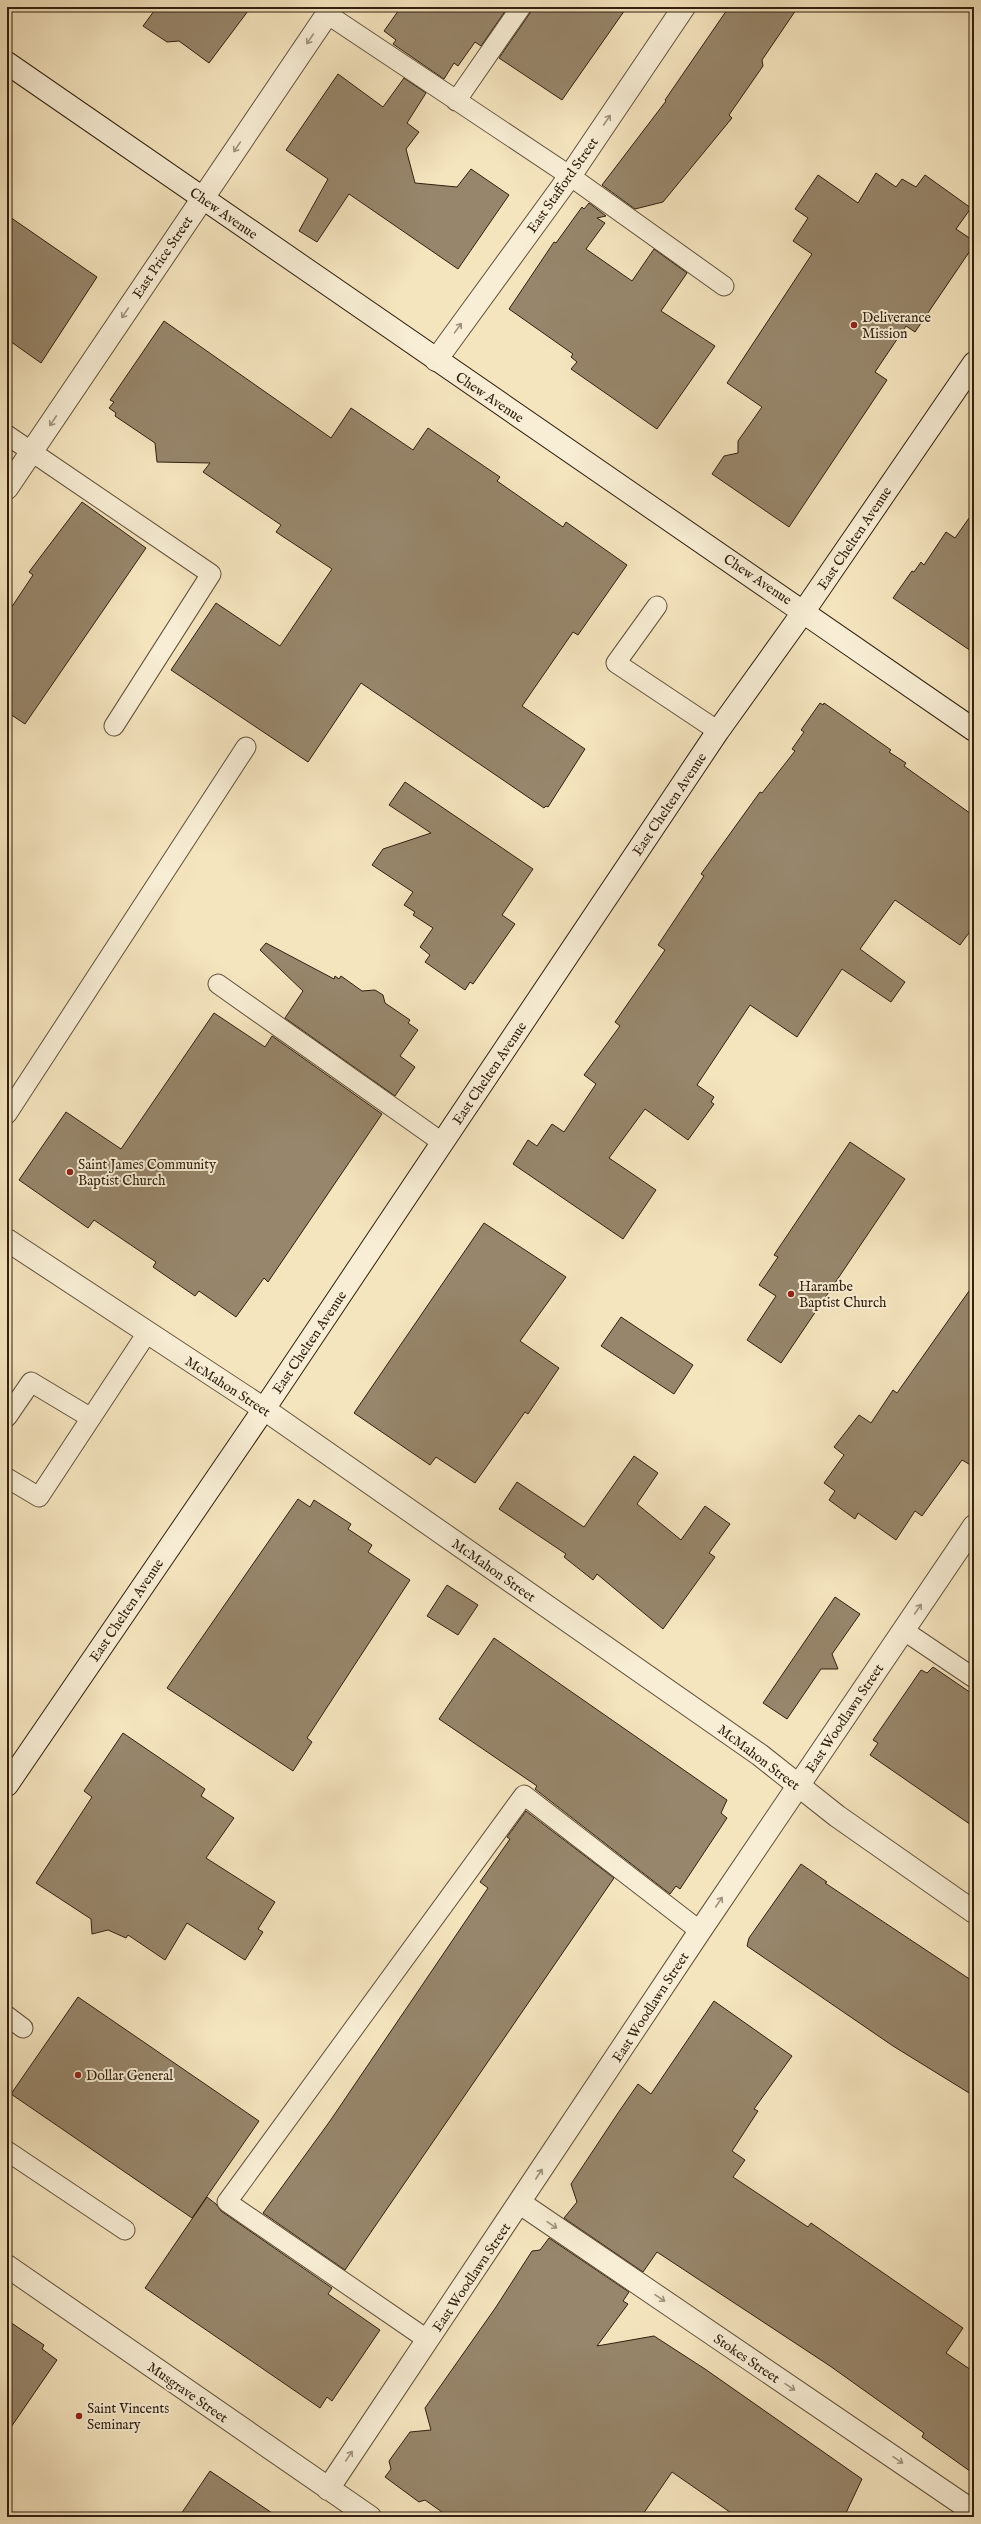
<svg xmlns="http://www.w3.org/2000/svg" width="981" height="2524" font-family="'IM FELL English',serif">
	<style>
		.building { fill: #97866b; stroke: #31200f }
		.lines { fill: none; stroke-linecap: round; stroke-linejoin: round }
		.lane-casing { stroke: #62513b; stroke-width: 21 }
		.street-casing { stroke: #62513b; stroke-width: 24 }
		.secondary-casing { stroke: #31200f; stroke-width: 24 }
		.lane { stroke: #f8eed5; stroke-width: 19 }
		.street { stroke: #f8eed5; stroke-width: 22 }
		.secondary { stroke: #f8eed5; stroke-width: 22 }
		.oneway { stroke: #9e917c }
		.poi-dot { fill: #8f2418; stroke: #f8eed5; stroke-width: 1.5 }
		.labels { text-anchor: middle; stroke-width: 4; stroke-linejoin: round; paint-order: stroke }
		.street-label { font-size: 14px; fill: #31200f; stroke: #f8eed5 }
		.poi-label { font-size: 14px; fill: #31200f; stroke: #f8eed5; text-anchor: start }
	</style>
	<rect width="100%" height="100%" fill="#f5e5bf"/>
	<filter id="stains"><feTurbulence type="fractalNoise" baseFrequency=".005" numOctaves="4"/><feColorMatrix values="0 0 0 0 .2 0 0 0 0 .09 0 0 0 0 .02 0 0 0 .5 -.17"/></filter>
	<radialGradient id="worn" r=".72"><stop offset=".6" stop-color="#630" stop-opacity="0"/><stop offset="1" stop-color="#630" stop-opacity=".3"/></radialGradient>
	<path class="building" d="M157,7H251L209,63L179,41L167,42L143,26Z
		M401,7H508L481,46L475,42L458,66L454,63L444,79L393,44L396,40L384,31Z
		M532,7H627L562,100L499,58L530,13Z
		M729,7H798L762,60L763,66L729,115L732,118L663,202L635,209L602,185L666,101L665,100Z
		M338,74L383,107L404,78L426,93L407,123L419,132L406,149L415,183L457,187L471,169L509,195L458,269L349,194L317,242L299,231L328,179L286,150Z
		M876,173L896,187L902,179L916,187L925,175L971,208L956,229L974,241V245L915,332L906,326L875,372L887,380L789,527L712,474L724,456L738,453V441L762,407L727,383L812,254L793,241L808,218L795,209L818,175L858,203Z
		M589,203L606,216L597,218L605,223L586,249L632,281L654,249L687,273L661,311L715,346L657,429L571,369L577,362L571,357L573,354L509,309L554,242L556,243L582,207L584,209Z
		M7,215L97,277L41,363L7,339Z
		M164,321L331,438L351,408L413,450L428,428L500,477L497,481L563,527L566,522L627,565L578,635L573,632L522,706L585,749L548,807L546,806L544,808L361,683L308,762L171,670L216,603L280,646L332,569L276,532L281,525L203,472L210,463L157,462L155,443L115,416L116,413L109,408L114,402L110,400Z
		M82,502L146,548L25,724L7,712V614L33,575L29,572Z
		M974,511V653L893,598L912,571L914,572L921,562L924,565L946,532L955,538Z
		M820,703L823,705L824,703L891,750L889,752L906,763L904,766L974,816V926L960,945L895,900L860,949L905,982L891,1002L842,969L797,1037L750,1005L697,1085L714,1097L711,1102L714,1104L688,1140L645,1109L609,1158L656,1190L623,1239L513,1164L528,1140L537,1146L552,1124L564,1132L596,1084L584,1075L620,1026L615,1022L665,950L658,945L704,876L701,874L760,792L762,793L795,751L792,749L804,732L801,730Z
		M405,782L533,869L502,915L515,924L473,984L470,982L465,990L425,962L430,955L420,947L433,928L413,915L415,912L404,905L413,892L372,865L383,849L431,833L389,805Z
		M266,943L334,979L335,976L339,979L341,976L362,991L375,990L383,995L385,1003L410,1020L408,1023L418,1030L400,1056L415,1067L395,1096L285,1018L303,991L260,950Z
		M214,1013L265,1047L272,1036L382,1114L268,1282L264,1278L236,1317L199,1291L195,1296L153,1267L156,1262L94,1220L88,1228L19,1180L66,1112L121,1149Z
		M850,1142L905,1179L781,1363L747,1340L776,1296L759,1285L778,1257L774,1255Z
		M484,1223L566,1277L520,1341L559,1368L528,1414L525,1412L475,1483L436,1457L430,1465L354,1413Z
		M974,1284V1467L962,1460L922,1516L915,1511L896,1540L858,1513L855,1519L829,1500L835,1491L824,1483L844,1455L834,1447L859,1415L871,1423L893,1390L897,1393Z
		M621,1317L693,1365L674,1394L601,1346Z
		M634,1456L658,1473L637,1504L681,1540L705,1506L730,1524L709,1553L715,1557L663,1629L597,1574L593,1580L564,1557L566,1554L499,1509L517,1482L584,1527Z
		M298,1499L310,1507L314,1500L351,1524L348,1529L372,1545L368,1552L410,1580L307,1738L312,1742L293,1771L167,1688Z
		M447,1585L478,1605L458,1635L427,1616Z
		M835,1597L860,1614L832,1654L838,1669H821L787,1719L763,1703Z
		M494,1638L727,1800L721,1813L727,1818L680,1889L676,1886L670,1894L535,1789L537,1786L439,1719Z
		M933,1667L974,1695V1827L870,1755L878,1743L873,1740L921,1670L927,1673Z
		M123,1733L205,1789L201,1796L234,1818L206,1858L275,1902L258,1929L263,1932L245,1960L187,1923L165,1960L128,1935L126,1938L108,1930L92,1934L91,1919L36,1883L92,1797L84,1791Z
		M526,1811L614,1878L345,2270L263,2213L330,2121L488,1888L480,1882L510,1839L507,1837Z
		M801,1864L827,1882L825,1883L974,1982V2096L893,2046L747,1946L749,1938Z
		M78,1997L259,2121L192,2218L11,2094Z
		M714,2001L792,2056L754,2109L758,2111L732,2151L745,2160L733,2177L808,2227L811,2223L963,2328L946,2353L974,2372V2474L922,2437L924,2433L830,2366L657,2252L643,2272L564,2218L577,2202L571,2184L618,2113L638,2084L651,2094Z
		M207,2197L216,2204L221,2211L332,2288L328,2294L380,2330L332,2401L327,2397L320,2408L145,2288Z
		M549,2238L629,2292L623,2301L628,2304L597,2346L654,2336L705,2369L862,2479L844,2517H737L672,2472L641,2517H449L425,2500L419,2502L385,2477L391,2469L389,2461L410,2432L431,2430L425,2408L496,2307L532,2251L540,2250Z
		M7,2320L44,2345L42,2349L57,2360L7,2433Z
		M210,2471L278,2517H179Z"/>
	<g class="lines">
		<defs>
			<path id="lane" d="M327,14L570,176L724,286
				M456,101L521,7
				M7,435L211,574L114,726
				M657,606L616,663L718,731
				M218,984L443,1143
				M7,1114L246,747
				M7,1417L31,1382L91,1418
				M7,1478L39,1497L147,1333
				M903,1630L974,1678
				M7,2016L23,2028
				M7,2151L125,2230
				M428,2340L227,2202L524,1795L700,1931"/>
			<path id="street" d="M436,360L570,176L684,7
				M7,488L332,7
				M7,1240L264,1409L760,1755L837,1816L974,1912
				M520,2203L974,2512
				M7,2266L370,2517
				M328,2489L700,1931L974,1526"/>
			<path id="secondary" d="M7,63L974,730
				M7,1785L264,1409L718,731L804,611L974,363"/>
		</defs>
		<use href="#lane" class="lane-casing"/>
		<use href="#street" class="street-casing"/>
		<use href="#secondary" class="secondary-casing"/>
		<use href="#lane" class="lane"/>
		<use href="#street" class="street"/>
		<use href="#secondary" class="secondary"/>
	</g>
	<defs><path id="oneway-shaft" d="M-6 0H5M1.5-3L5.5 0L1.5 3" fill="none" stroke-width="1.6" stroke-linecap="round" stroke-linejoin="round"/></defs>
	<g class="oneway">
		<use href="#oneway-shaft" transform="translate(310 39) rotate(124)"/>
		<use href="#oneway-shaft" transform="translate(607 120) rotate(-56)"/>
		<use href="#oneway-shaft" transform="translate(237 147) rotate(124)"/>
		<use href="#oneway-shaft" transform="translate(125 313) rotate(124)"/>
		<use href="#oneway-shaft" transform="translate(458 328) rotate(-54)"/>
		<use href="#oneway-shaft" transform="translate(53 421) rotate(124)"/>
		<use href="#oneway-shaft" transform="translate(918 1609) rotate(-56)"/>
		<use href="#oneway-shaft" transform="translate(719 1902) rotate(-56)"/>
		<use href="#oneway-shaft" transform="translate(539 2174) rotate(-57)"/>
		<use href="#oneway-shaft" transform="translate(552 2225) rotate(34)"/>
		<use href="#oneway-shaft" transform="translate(660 2298) rotate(34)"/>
		<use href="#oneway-shaft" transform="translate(790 2387) rotate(34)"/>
		<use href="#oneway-shaft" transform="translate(349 2456) rotate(-56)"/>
		<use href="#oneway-shaft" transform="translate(898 2460) rotate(34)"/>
	</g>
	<g class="poi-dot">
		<circle cx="854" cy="325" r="4"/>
		<circle cx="70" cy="1172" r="4"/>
		<circle cx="791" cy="1294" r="4"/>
		<circle cx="78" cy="2075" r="4"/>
		<circle cx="79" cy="2416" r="4"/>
	</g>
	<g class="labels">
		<g class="street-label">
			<text transform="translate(562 185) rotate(-55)" y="5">East Stafford Street</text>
			<text transform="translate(224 213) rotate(35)" y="5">Chew Avenue</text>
			<text transform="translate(162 257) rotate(-56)" y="5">East Price Street</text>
			<text transform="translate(490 397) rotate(34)" y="5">Chew Avenue</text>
			<text transform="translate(854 538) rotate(-56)" y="5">East Chelten Avenue</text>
			<text transform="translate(758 579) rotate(34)" y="5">Chew Avenue</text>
			<text transform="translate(669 804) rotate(-56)" y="5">East Chelten Avenue</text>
			<text transform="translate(489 1073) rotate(-56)" y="5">East Chelten Avenue</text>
			<text transform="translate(309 1342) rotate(-56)" y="5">East Chelten Avenue</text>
			<text transform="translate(228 1386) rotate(33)" y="5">McMahon Street</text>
			<text transform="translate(494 1570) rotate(35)" y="5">McMahon Street</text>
			<text transform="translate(126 1610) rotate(-56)" y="5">East Chelten Avenue</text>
			<text transform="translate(844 1718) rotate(-56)" y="5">East Woodlawn Street</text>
			<text transform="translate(759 1757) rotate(37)" y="5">McMahon Street</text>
			<text transform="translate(650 2007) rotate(-57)" y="5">East Woodlawn Street</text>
			<text transform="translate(471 2277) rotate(-56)" y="5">East Woodlawn Street</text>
			<text transform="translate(747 2358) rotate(34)" y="5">Stokes Street</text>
			<text transform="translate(188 2392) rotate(35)" y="5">Musgrave Street</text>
		</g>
		<g class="poi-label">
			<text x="862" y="322">Deliverance<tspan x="862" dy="16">Mission</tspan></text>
			<text x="78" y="1169">Saint James Community<tspan x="78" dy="16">Baptist Church</tspan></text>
			<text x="799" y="1291">Harambe<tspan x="799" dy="16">Baptist Church</tspan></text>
			<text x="86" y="2080">Dollar General</text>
			<text x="87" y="2413">Saint Vincents<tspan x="87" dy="16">Seminary</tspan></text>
		</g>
	</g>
	<rect width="981" height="2524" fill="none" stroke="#f5e5bf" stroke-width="24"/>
	<rect x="8" y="8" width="965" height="2508" fill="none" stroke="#31200f" stroke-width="2"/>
	<rect x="12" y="12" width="957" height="2500" fill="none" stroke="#31200f"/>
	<rect width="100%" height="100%" filter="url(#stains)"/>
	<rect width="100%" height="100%" fill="url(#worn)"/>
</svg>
